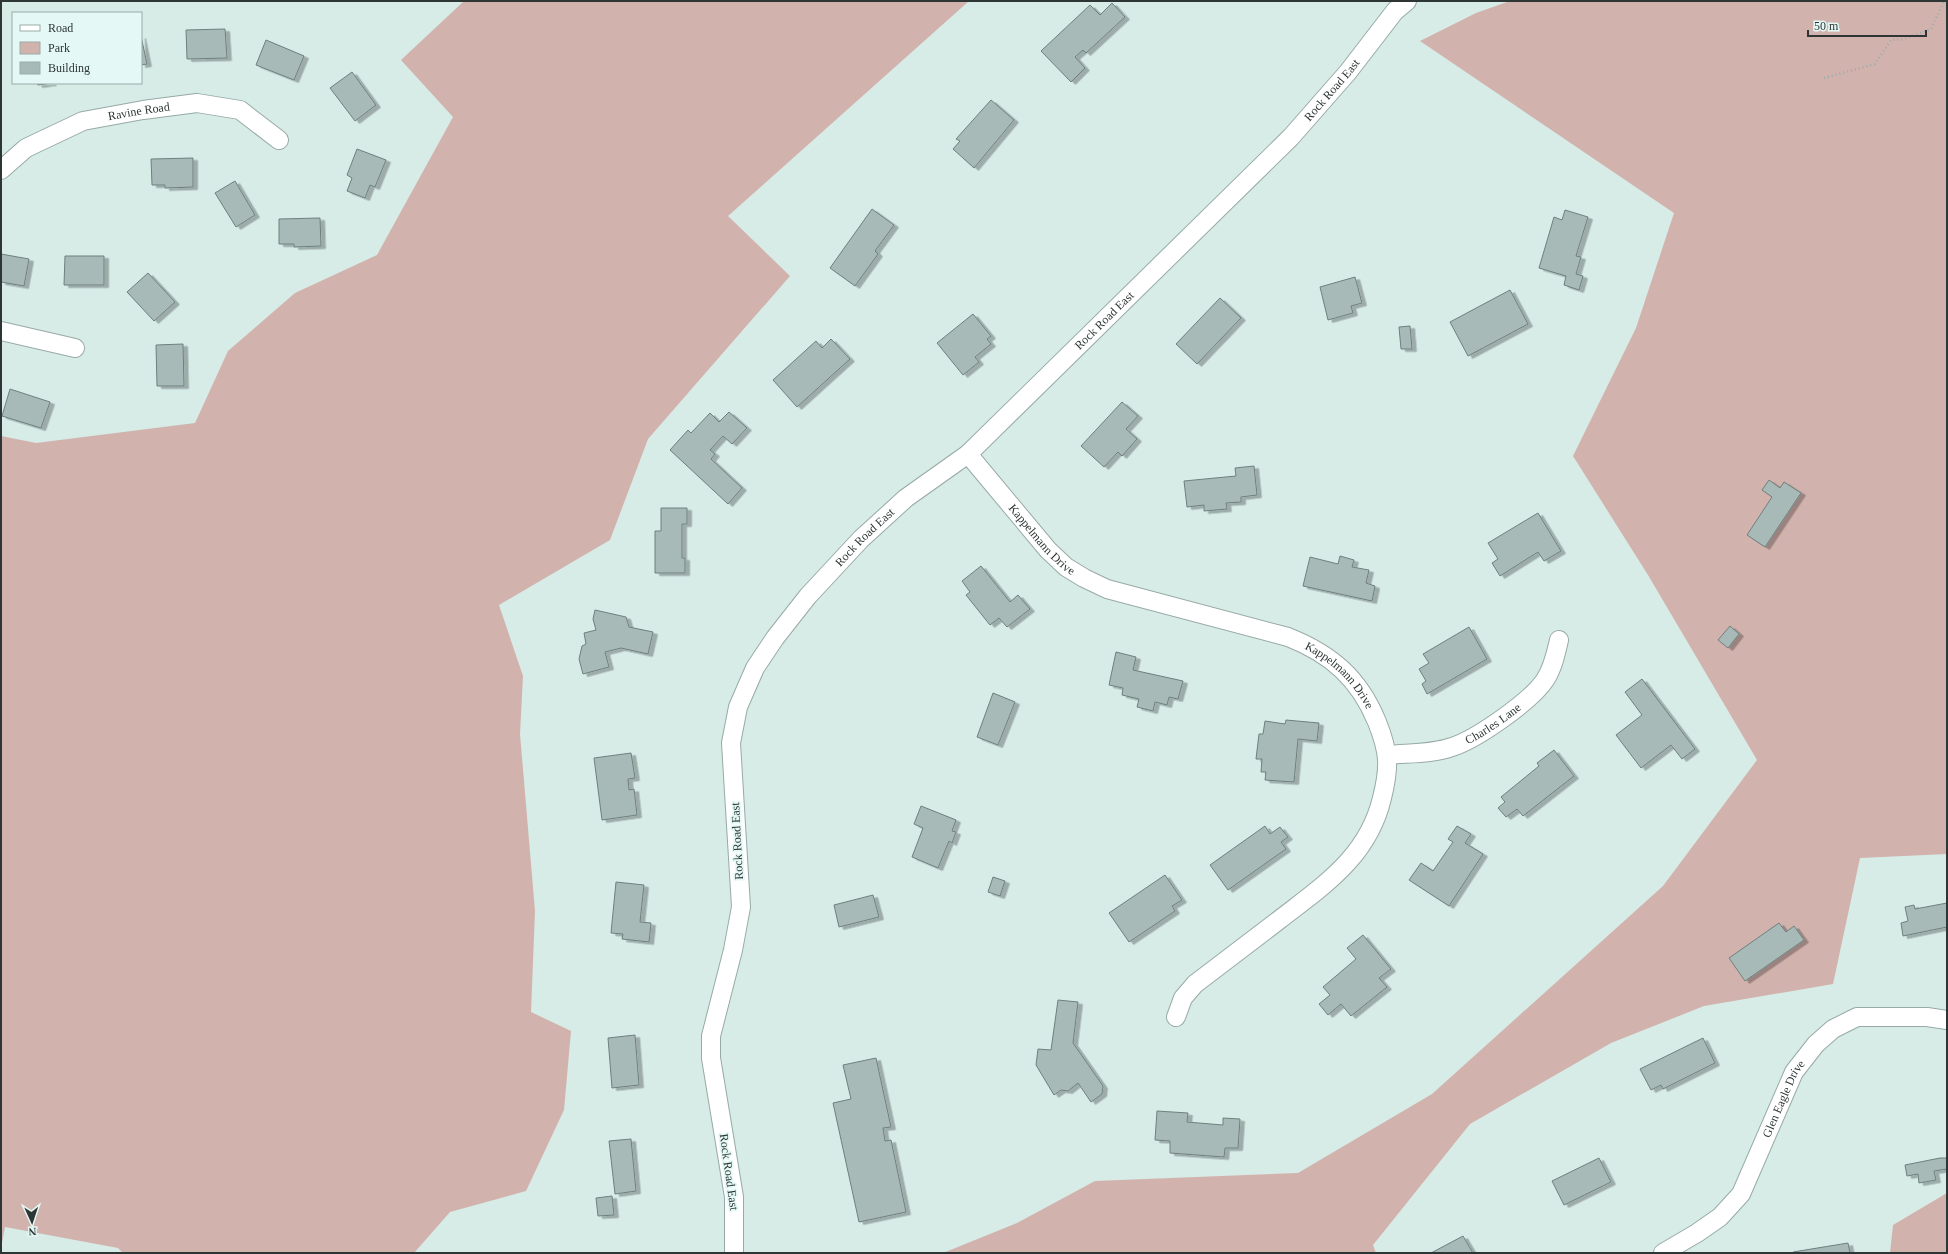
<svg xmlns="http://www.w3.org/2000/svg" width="1948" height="1254" font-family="Georgia,serif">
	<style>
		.green { fill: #d2b2ad }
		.building { fill: #a7bab7; stroke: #6e807d; filter: url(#shadow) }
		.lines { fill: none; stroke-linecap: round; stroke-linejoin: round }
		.minor-casing { stroke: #97aaa6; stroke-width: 20 }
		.path { stroke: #9caca9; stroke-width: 2.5; stroke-dasharray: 1 3; stroke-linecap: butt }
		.minor { stroke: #fff; stroke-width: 18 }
		.labels { text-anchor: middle; stroke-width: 3.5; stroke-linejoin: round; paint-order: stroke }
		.street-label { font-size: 12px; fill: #2e3635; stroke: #e4f9f5 }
	</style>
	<defs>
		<filter id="shadow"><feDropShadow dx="4.5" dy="2.5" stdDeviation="0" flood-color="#0004"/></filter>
	</defs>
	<rect width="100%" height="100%" fill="#d7ebe7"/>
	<path class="green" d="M464,1H969L728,216L790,276L648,439L610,540L499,605L523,676L520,734L535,911L531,1012L571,1031L564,1110L526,1191L450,1212L414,1253H123L118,1248L5,1227L1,1248V436L36,443L195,423L228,351L295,293L377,255L453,117L401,60Z
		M1510,1H1947V854L1860,858L1833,984L1704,1006L1611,1043L1470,1124L1373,1245L1376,1253H943L1017,1223L1095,1181L1298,1173L1432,1094L1663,886L1757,760L1648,575L1573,456L1636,328L1674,213L1420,41L1476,13Z
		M1947,1193V1253H1890L1893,1225Z"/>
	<path class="building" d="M1112,3L1125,17L1086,53L1083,50L1075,57L1085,68L1071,82L1041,51L1090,5L1100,15Z
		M225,29L227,58L187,59L186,30Z
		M141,36L147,64L141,65Z
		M266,40L304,56L294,80L256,65Z
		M352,72L376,105L355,121L330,88Z
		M37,83H52L38,85Z
		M991,100L1014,120L974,168L953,149L960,141L956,139Z
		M357,149L386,160L375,187L370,185L365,198L347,191L352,178L347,175Z
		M193,158V187L165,188V185H152L151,159Z
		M235,181L255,215L236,227L215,193Z
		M872,209L894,225L875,251L878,254L855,286L830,268Z
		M1565,210L1588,217L1576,256L1581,257L1576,274L1583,276L1579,290L1564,285L1566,276L1539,268L1554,217L1562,220Z
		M320,218L321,246L294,247V244H279V219Z
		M1,254L29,259L24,286L1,282Z
		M65,256H104V285H64Z
		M148,273L175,302L154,321L127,292Z
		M1355,277L1362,303L1351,306L1353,313L1328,320L1320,287Z
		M1510,290L1528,324L1468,356L1450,322Z
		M1220,298L1241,318L1197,364L1176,344Z
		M973,314L991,336L987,339L991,344L975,357L979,362L963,375L937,343Z
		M1410,326L1412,349H1401L1399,327Z
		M831,339L850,359L797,407L773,380L816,341L822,348Z
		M183,344L184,386H157L156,345Z
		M10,389L50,402L41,428L2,416Z
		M1122,402L1138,416L1126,429L1137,439L1122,456L1118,452L1104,467L1081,446Z
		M729,412L747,428L732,444L723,436L710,450L715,454L711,459L742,488L728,504L670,450L688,430L691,433L710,413L719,422Z
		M1254,466L1257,495L1241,497V502L1226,503L1227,509L1204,511V505L1187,507L1184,481L1236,476L1235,468Z
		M1769,480L1780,488L1784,482L1801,493L1765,547L1747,535L1772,497L1762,490Z
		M661,508H687V524H682V558H685V573H655V531H661Z
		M1538,513L1561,551L1544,561L1538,552L1500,576L1492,563L1498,559L1488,543Z
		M1340,556L1354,560L1352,567L1369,570L1366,583L1375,586L1372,601L1303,586L1310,557L1338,564Z
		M981,566L1010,602L1018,595L1030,609L1007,627L999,618L990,625L966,595L970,592L962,581Z
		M595,610L626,617L629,627L653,632L648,654L621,648L605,652L609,667L583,674L579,659L582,646L586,644L584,633L596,630L593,619Z
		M1730,626L1739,634L1728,648L1718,640Z
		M1469,627L1487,659L1427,694L1422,684L1426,681L1419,669L1429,663L1423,654Z
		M1116,652L1136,657L1133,670L1183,681L1178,699L1169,697L1167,705L1155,702L1153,711L1137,707L1139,699L1122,695L1123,688L1109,685Z
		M1642,679L1695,749L1682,759L1671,745L1641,768L1616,735L1642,715L1625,692Z
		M993,693L1015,702L998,745L977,737Z
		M1286,720L1319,723L1317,741L1298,739L1294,782L1265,780L1266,772H1261L1262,759H1256L1259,734H1263L1265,721L1285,724Z
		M1554,750L1574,776L1523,816L1517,809L1506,817L1498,808L1505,802L1501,797L1539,766L1537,763Z
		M631,753L635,778L628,779L629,790L634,789L637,815L602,820L594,758Z
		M921,806L956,820L952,831L956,832L952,843L949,841L938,868L912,857L923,828L914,824Z
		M1265,826L1270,834L1280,827L1288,837L1281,842L1286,849L1228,890L1210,865Z
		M1457,826L1471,834L1465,843L1483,854L1449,906L1409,880L1421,863L1433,871L1453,842L1448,839Z
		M1165,875L1182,900L1172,906L1175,911L1129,942L1109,913Z
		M993,877L1005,881L1000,896L988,892Z
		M616,882L644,885L640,922L651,923L649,942L622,939L623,934L611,933Z
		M873,895L879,917L839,927L834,905Z
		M1947,903V927L1903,936L1901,923L1908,921L1905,907L1914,905L1915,909Z
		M1779,923L1786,932L1794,926L1804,940L1745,981L1729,958Z
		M1363,935L1391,969L1379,978L1387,987L1351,1016L1341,1004L1328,1015L1319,1004L1330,995L1323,987L1356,959L1347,948Z
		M1058,1000L1078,1002L1073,1043L1103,1086L1102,1094L1091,1102L1078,1083L1068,1091L1061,1090L1054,1095L1036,1065L1038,1049L1051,1050Z
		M635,1035L639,1085L612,1088L608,1038Z
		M1703,1038L1715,1063L1663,1089L1661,1085L1651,1090L1640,1069Z
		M876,1058L891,1127L883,1128L885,1141L891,1140L906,1212L859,1222L833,1103L851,1099L843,1065Z
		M1157,1111L1188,1113L1187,1122L1223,1125V1118L1240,1119L1238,1148H1225L1224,1157L1170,1153V1141L1155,1140Z
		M631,1139L636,1191L615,1194L609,1141Z
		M1599,1158L1611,1182L1564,1205L1552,1181Z
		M1940,1158H1947V1169L1934,1171L1936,1180L1919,1183L1918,1174L1907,1176L1905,1165Z
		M612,1196L614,1215L598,1216L596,1198Z
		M1463,1236L1473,1253H1431Z
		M1848,1243L1850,1253H1793V1252Z"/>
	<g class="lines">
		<defs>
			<g id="minor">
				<path id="s1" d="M1,170L26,148L83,121L143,110L197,103L240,110L279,140"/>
				<path d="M1,331L75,348"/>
				<path id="s2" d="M968,454L1048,550L1066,567L1084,578L1107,589L1288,637C1331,654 1359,678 1377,722C1389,752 1390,766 1382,798C1368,857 1324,885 1279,920C1251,941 1223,963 1195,984L1183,998L1176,1017"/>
				<path id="s3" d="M1388,755C1409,753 1432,754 1452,747C1477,739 1531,701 1545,680C1553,668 1556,653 1559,640"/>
				<path id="s4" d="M734,1253V1197L711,1058V1036L733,950L741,907L731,743L738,707L755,668L775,638L808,596L861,539L906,498L968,454L1291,137L1348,72L1395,11L1407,1"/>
				<path id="s5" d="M1663,1253L1697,1233L1720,1217L1741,1194L1794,1072L1816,1044L1833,1029L1857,1017H1927L1947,1020"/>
			</g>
		</defs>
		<use href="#minor" class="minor-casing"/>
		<path class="path" d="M1824,78L1875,64L1891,40L1904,39L1931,29L1944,1"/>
		<use href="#minor" class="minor"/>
	</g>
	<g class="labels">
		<g class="street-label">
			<text dy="4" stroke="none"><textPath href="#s4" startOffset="1414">Rock Road East</textPath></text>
			<text dy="4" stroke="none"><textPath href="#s1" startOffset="153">Ravine Road</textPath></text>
			<text dy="4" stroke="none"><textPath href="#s4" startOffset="1090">Rock Road East</textPath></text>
			<text dy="4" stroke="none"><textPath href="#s4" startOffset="766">Rock Road East</textPath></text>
			<text dy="4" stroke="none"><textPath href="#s2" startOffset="113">Kappelmann Drive</textPath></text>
			<text dy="4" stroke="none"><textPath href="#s2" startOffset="449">Kappelmann Drive</textPath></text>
			<text dy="4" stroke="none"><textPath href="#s3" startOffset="112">Charles Lane</textPath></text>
			<text transform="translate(737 841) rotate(-93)" y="4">Rock Road East</text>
			<text dy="4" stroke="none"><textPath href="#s5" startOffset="203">Glen Eagle Drive</textPath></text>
			<text transform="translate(729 1172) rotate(82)" y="4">Rock Road East</text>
		</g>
	</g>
	<rect width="1948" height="1254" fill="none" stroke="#2e3635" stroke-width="4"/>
	<rect x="12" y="12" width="130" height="72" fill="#e4f9f5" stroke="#9baba8"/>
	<rect x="20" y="25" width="20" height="6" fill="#ffffff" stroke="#9baba8"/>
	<text x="48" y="32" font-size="12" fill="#2e3635">Road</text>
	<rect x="20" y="42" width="20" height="12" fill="#d2b2ad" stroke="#9baba8"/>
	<text x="48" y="52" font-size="12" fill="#2e3635">Park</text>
	<rect x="20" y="62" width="20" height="12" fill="#a7bab7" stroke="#9baba8"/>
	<text x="48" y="72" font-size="12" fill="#2e3635">Building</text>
	<g transform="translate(32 1222) rotate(177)" stroke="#e4f9f5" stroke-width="3" paint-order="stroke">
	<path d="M0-3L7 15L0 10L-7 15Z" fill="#2e3635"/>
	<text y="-6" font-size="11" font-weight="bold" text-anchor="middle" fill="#2e3635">N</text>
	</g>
	<path d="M1808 30v6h118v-6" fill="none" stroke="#2e3635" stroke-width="2"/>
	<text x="1814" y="30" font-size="12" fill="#2e3635" stroke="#e4f9f5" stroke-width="3" paint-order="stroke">50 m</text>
</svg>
